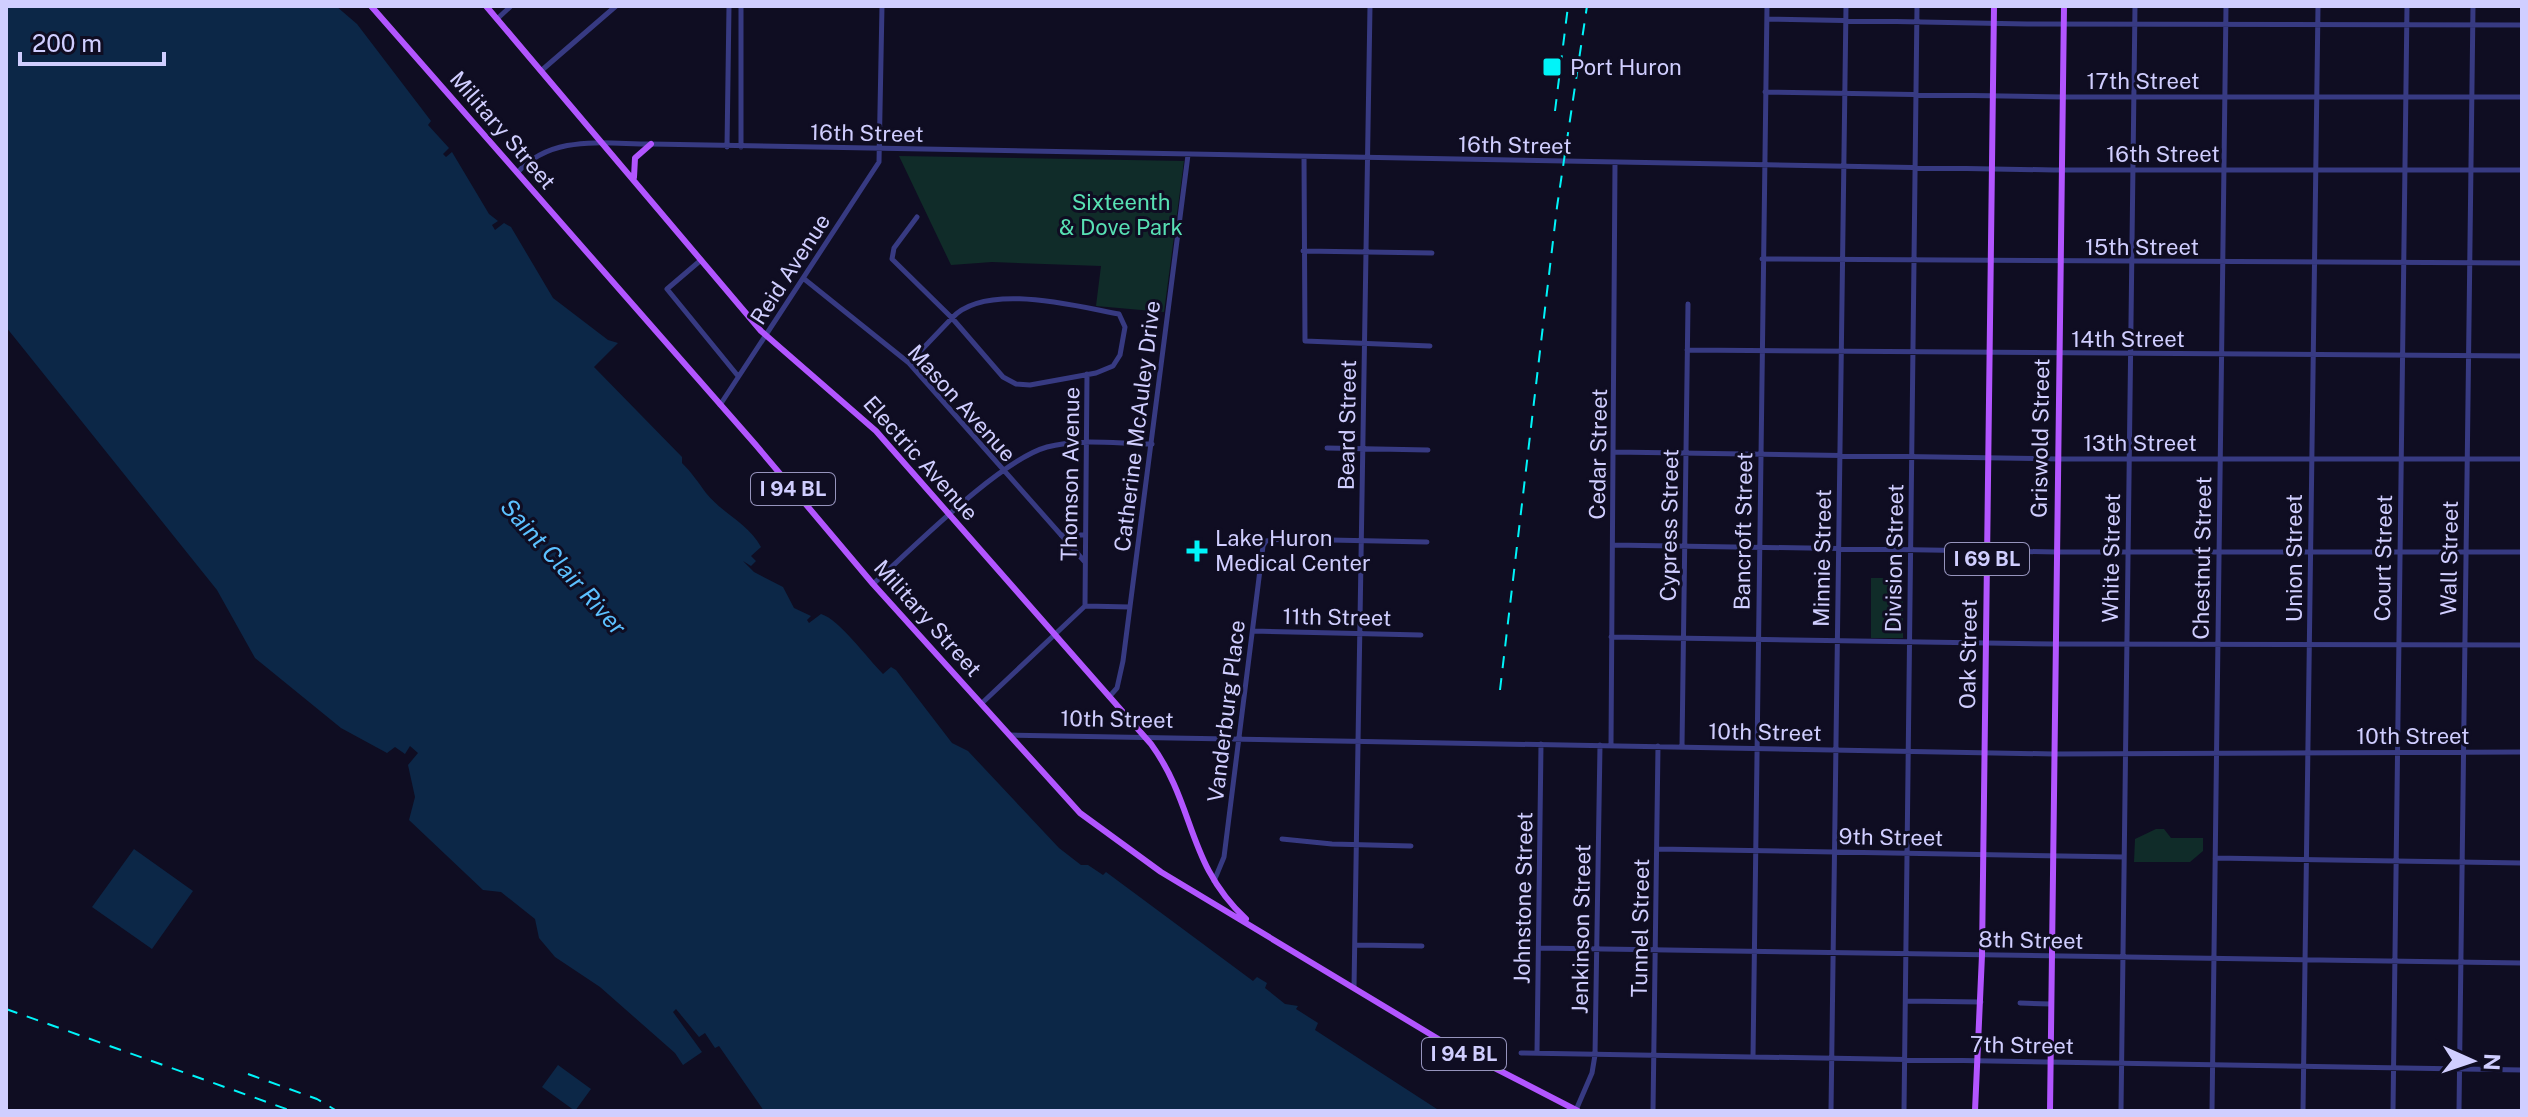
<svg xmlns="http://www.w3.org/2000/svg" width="2528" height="1117" font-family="'Public Sans',sans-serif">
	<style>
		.green { fill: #102c29 }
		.water { fill: #0c2747 }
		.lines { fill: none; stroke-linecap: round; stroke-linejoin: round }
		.minor { stroke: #373a82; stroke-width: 5 }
		.major { stroke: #b255ff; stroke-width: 6 }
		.rail { stroke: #00f4f9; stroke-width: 2; stroke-dasharray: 12 10; stroke-linecap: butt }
		.poi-dot { fill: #00f4f9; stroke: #0f0d22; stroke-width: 3 }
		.labels { text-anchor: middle; stroke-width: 6; stroke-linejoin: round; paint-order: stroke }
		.shield { fill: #0f0d22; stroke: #9694bd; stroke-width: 2 }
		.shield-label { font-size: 20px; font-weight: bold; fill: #d0ceff }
		.poi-label { font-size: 22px; fill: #d0ceff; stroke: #0f0d22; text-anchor: start }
		.street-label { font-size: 22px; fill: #d0ceff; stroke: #0f0d22 }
		.park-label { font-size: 22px; fill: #58e1b4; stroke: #0f0d22 }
		.water-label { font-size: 24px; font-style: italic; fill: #5cc0ff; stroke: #0f0d22 }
	</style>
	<rect width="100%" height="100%" fill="#0f0d22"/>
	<path class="green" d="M899,156L1184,161L1164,312L1096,306L1101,266L992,262L951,265Z
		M1871,578H1903V638H1871Z
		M2156,829H2164L2171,838H2203V851L2190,862H2134L2135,839Z"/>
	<path class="water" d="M6,6H336L357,24L431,121L428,125L449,148L443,154L446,157L452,152L489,214L498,221L492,225L495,230L504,223L511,227L553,298L608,340L618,343L594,367L682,457V463C692,473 698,482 706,493C723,514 748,523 761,547L751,556L756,561L751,566L743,561L754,572L783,587L794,608L811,616L807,620L809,623L821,614C840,620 866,657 883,674L891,667L896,670L952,743L968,751L1059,848L1081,865H1088L1103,875L1106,872L1253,981L1257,977L1267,983L1265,988L1285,1004L1298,1006L1296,1009L1318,1023L1315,1030L1440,1111H764L719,1046L715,1048L705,1033L699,1037L676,1009L673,1012L702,1052L683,1065L675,1053L600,987L555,957L539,938L535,919L501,892L483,890L409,820L415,797L408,765L418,753L410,746L405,754L395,747L387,753L341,728L255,658L217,590L6,327Z
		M134,849L193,891L152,949L92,907Z
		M558,1065L591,1089L575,1111L542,1087Z"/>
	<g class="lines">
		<path class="minor" d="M741,6V147
			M497,19L511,6
			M1767,19L2027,24L2522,25
			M542,70L616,6
			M1765,92L2063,97H2522
			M727,147L729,6
			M1304,157L1305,341L1430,346
			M517,173C552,134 602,144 651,144L2054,170H2522
			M1303,251L1432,253
			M1762,259L2522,263
			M701,260L667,289L738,376
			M803,278L909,363L1085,562
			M1687,350L2522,356
			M909,363L952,318C985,282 1075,306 1119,314L1125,327L1120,355L1113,366L1096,373L1030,385L1016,384L1003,377L952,318L892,259L894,248L917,217
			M720,405L879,162L882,6
			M1327,448L1428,450
			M1614,452L2058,459H2522
			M1061,535H1085
			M1613,545L2057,552H2522
			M873,584C912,549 1000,460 1047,447C1080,438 1118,444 1152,444
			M1085,606L1087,374
			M1253,631L1421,635
			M1611,637L2055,644L2522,645
			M1109,697L1117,688L1123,661L1188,155
			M981,704L1085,606L1130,607
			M1009,735L2054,754L2522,752
			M1611,745L1615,163
			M1682,746L1688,304
			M1282,839L1332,844L1411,846
			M1657,849L2124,857
			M2215,858L2522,863
			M1214,881L1224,857L1263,546L1266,541L1281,539L1427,542
			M1356,945L1422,946
			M1539,948L2522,963
			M1354,988L1370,6
			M1906,1001L1981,1002
			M2020,1003L2051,1004
			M1521,1053L2522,1070
			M1537,1053L1541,744
			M1753,1057L1767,6
			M1576,1110L1592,1073L1595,1055L1600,745
			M1653,1111L1658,746
			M1831,1111L1846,6
			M1904,1111L1917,6
			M2121,1111L2135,6
			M2212,1111L2226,6
			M2303,1111L2318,6
			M2393,1111L2407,6
			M2459,1111L2473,6"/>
		<path class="major" d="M371,6L755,444L873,584L1080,813L1161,872L1440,1040L1578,1111
			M486,6L761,331L876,431L1151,744C1196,806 1186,863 1246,919
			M634,177L635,158L651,144
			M1975,1111L1982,955L1994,6
			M2050,1111L2064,6"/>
		<path class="rail" d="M1555,111L1568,6
			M1500,690L1557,207L1587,6
			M6,1009L292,1111
			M248,1074L317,1099L337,1111"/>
	</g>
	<g class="poi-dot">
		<rect x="1542" y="57" width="20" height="20" rx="4"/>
		<path d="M1193 539h8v8h8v8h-8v8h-8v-8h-8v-8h8z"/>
	</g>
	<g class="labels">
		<g class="shield">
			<rect x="751" y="473" width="84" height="32" rx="6"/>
			<rect x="1945" y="543" width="84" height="32" rx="6"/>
			<rect x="1422" y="1038" width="84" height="32" rx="6"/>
		</g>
		<g class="shield-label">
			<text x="793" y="496">I 94 BL</text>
			<text x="1987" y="566">I 69 BL</text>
			<text x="1464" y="1061">I 94 BL</text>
		</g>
		<g class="poi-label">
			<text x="1570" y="75">Port Huron</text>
			<text x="1215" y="546">Lake Huron<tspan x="1215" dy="25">Medical Center</tspan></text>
		</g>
		<g class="street-label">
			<text x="2143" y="89">17th Street</text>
			<text transform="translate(503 130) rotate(49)" y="8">Military Street</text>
			<text transform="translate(867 133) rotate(1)" y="8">16th Street</text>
			<text transform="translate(1515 145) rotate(1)" y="8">16th Street</text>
			<text x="2163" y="162">16th Street</text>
			<text x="2142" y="255">15th Street</text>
			<text transform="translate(790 269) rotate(-57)" y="8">Reid Avenue</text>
			<text x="2128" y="347">14th Street</text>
			<text transform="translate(962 403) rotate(48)" y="8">Mason Avenue</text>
			<text transform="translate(1347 425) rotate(-89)" y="8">Beard Street</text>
			<text transform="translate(1137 426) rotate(-83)" y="8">Catherine McAuley Drive</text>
			<text transform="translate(2040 438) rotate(-89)" y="8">Griswold Street</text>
			<text x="2140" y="451">13th Street</text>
			<text transform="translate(1598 454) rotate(-89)" y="8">Cedar Street</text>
			<text transform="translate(921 458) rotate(48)" y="8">Electric Avenue</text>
			<text transform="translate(1070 474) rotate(-89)" y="8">Thomson Avenue</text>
			<text transform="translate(1669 525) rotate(-89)" y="8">Cypress Street</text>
			<text transform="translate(1743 531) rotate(-89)" y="8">Bancroft Street</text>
			<text transform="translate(1822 558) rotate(-89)" y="8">Minnie Street</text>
			<text transform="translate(1894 558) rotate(-89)" y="8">Division Street</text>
			<text transform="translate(2111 558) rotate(-89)" y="8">White Street</text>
			<text transform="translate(2202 558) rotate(-89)" y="8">Chestnut Street</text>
			<text transform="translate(2294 558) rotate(-90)" y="8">Union Street</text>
			<text transform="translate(2383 558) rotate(-89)" y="8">Court Street</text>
			<text transform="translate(2449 558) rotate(-89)" y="8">Wall Street</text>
			<text transform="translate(1337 617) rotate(1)" y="8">11th Street</text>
			<text transform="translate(928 618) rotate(48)" y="8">Military Street</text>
			<text transform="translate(1968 654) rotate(-89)" y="8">Oak Street</text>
			<text transform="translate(1226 711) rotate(-83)" y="8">Vanderburg Place</text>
			<text transform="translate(1117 719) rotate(1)" y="8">10th Street</text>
			<text transform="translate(1765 732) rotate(1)" y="8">10th Street</text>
			<text x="2413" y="744">10th Street</text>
			<text transform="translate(1891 837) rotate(1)" y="8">9th Street</text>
			<text transform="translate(1523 898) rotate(-89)" y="8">Johnstone Street</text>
			<text transform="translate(1640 928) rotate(-89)" y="8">Tunnel Street</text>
			<text transform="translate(1581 929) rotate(-89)" y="8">Jenkinson Street</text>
			<text transform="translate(2031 940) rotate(1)" y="8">8th Street</text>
			<text transform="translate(2022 1045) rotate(1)" y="8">7th Street</text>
		</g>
		<g class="park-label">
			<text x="1121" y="210">Sixteenth<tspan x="1121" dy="25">&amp; Dove Park</tspan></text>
		</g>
		<g class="water-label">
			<text transform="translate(563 567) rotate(48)" y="8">Saint Clair River</text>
		</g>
	</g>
	<rect width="2528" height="1117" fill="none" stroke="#d0ceff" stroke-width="16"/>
	<g transform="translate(2472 1061) rotate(93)" stroke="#0f0d22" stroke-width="6" paint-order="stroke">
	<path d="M0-6L14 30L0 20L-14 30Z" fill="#d0ceff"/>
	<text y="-12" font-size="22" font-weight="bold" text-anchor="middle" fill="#d0ceff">N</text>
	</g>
	<path d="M20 52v12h144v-12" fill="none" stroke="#d0ceff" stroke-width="4"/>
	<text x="32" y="52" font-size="24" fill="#d0ceff" stroke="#0f0d22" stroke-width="6" paint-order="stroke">200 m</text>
</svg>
